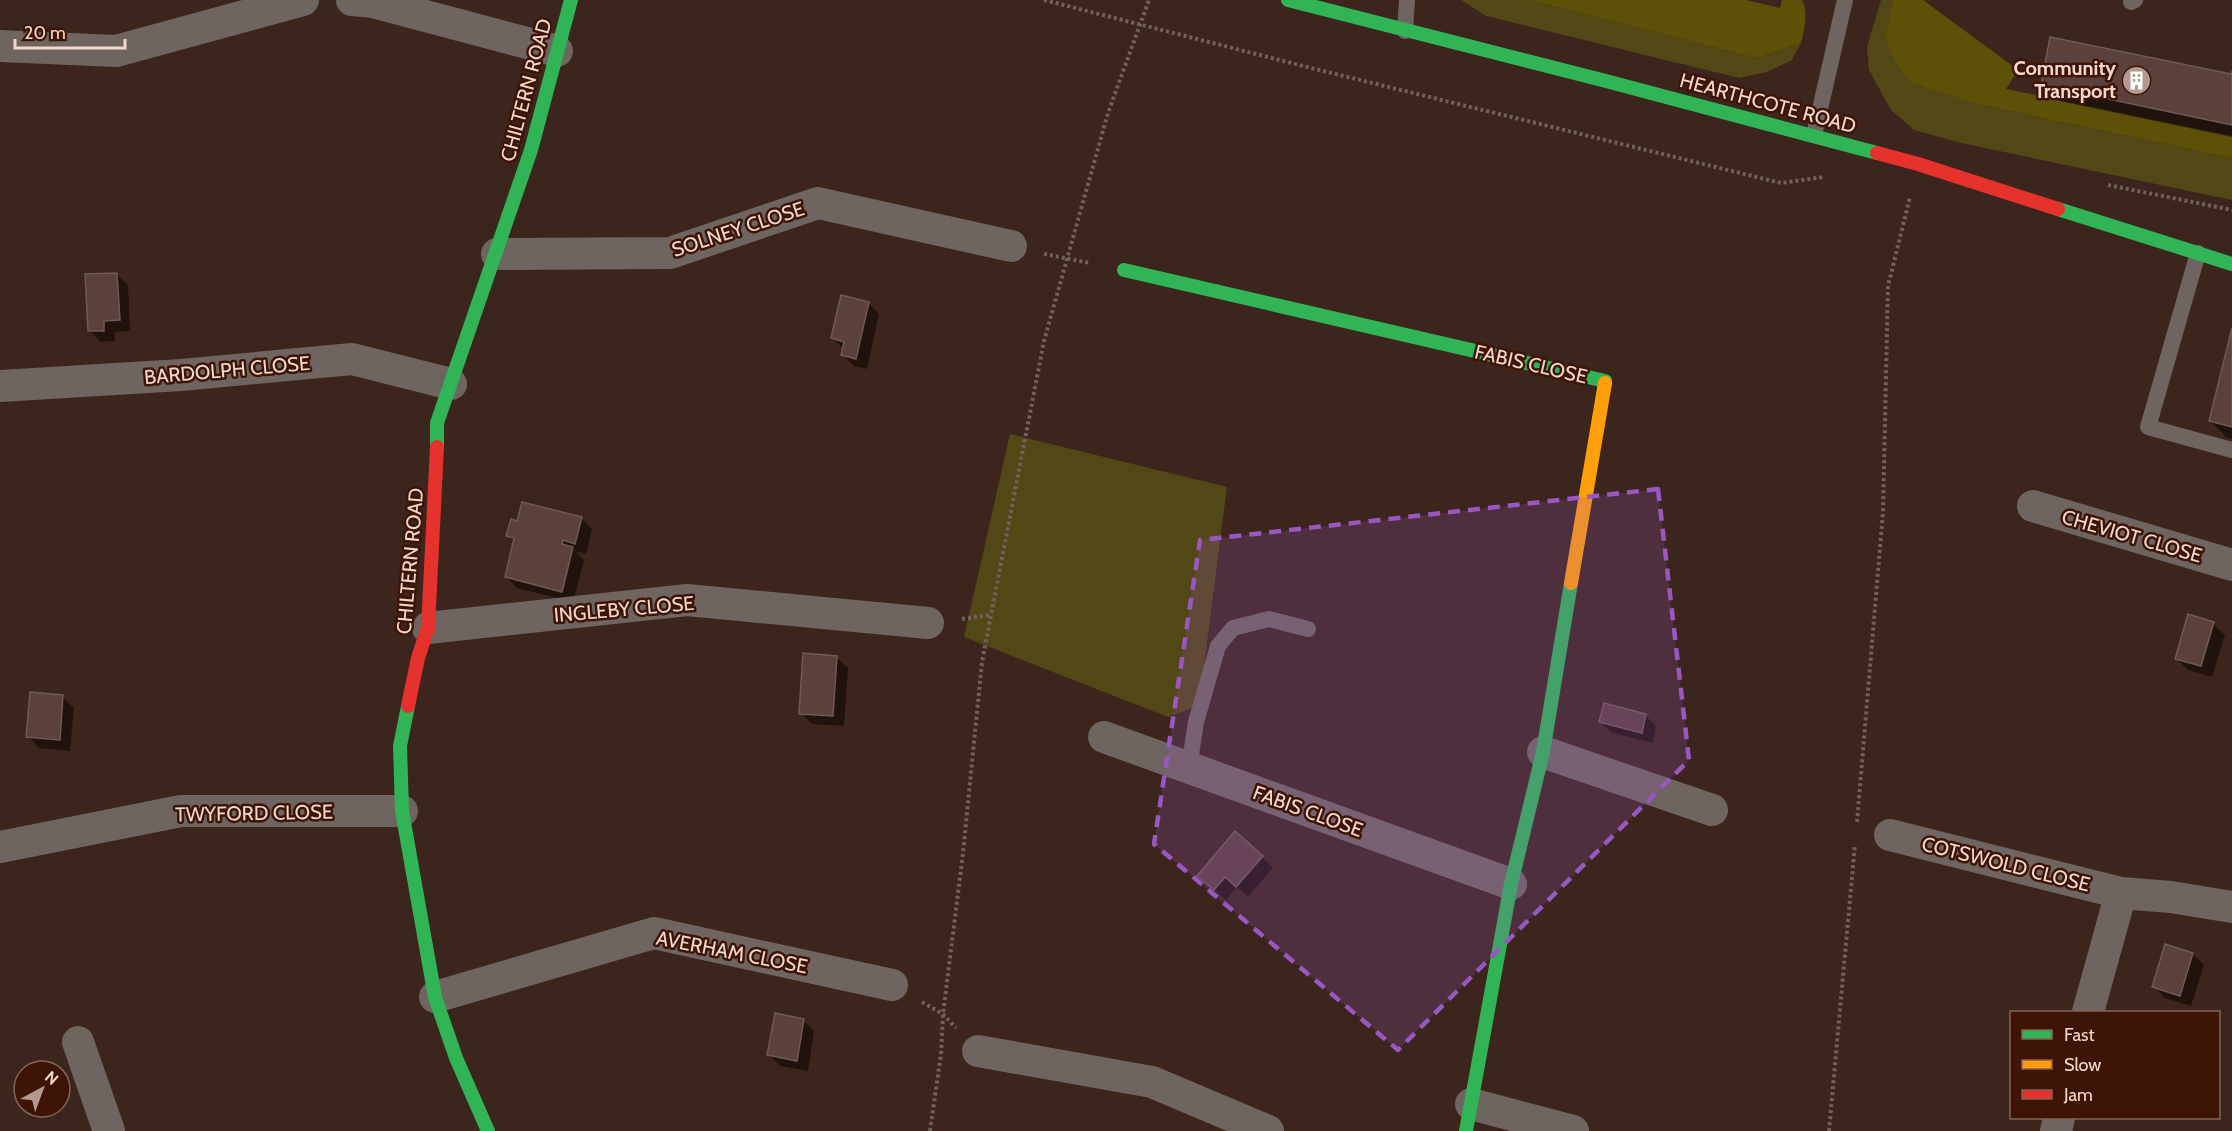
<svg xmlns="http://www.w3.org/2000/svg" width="2232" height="1131" font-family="Cabin,sans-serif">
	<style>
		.green { fill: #524815 }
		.forest { fill: #5d5107 }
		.shadow { fill: #0007 }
		.building { fill: #5b403c; stroke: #6f5a56; stroke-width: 1.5 }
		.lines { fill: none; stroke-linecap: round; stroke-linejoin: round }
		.path { stroke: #6f615d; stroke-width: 4; stroke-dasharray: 3 3; stroke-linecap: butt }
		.lane { stroke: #6e6460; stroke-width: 16 }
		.street { stroke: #6e6460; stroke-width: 32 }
		.fast { stroke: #30b455; stroke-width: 14 }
		.slow { stroke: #ff9f0a; stroke-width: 14 }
		.jam { stroke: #e5322d; stroke-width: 14 }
		.marked { fill: #9957c2; fill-opacity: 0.2; stroke: #9957c2; stroke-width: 4.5; stroke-dasharray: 12 8; stroke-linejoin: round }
		.labels { text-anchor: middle; stroke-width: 5; stroke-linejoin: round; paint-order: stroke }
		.poi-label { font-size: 20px; font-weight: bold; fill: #f3d7cd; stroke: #3e1505; text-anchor: end }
		.street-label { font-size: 20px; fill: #f3d7cd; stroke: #3e1505 }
	</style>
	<rect width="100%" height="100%" fill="#3c251c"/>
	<path class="green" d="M1461,0H1528L1757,58L1801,43L1792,60L1767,72L1739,78L1486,16Z
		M1881,0H1893L1885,38L1912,84L1977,104L2232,158V200L1961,143L1914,130L1891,110L1869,70L1867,47Z
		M1010,434L1227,487L1199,705L1168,717L964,637Z"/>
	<path class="forest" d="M1528,0H1746L1780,8L1782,0H1802C1809,13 1804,29 1801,43L1757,58Z
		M1893,0H1923L2018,70L2006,89L2232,136V158L1977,104L1912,84L1897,65L1885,38Z"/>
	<path class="shadow" d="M2232,76V137L2059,101L2042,85Z
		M117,274L128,285L130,331L115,332V341L101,342L90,331Z
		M868,303L879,314L867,369L854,366L843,355L844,349L832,338Z
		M2232,334V439L2227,438L2210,421Z
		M581,518L592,529L586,554L575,551L584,560L573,602L517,588L506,577L515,542L508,535L518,523Z
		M2213,624L2225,635L2212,677L2188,670L2177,659Z
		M836,657L848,668L844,726L812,724L801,713Z
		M63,697L74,708L70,751L39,748L28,736Z
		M1645,715L1656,726L1653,743L1612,733L1601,722Z
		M1262,857L1273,868L1248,897L1237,887L1226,900L1199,875Z
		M2193,954L2204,965L2191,1006L2165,998L2154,986Z
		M803,1020L814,1031L808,1071L780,1066L769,1055Z"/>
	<path class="building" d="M2050,37L2231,74L2232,71V125L2041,85Z
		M117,273L120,320L104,321V331H88L85,274Z
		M841,295L869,302L856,359L841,355L844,342L831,338Z
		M2232,328V427L2209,421Z
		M522,502L582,517L575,544L563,540L562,544L573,547L562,592L505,577L514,538L506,536L511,519L517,521Z
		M2188,614L2214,622L2201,666L2175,659Z
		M803,653L837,656L833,716L799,714Z
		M30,692L63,695L60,740L26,737Z
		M1604,703L1646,714L1642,733L1599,722Z
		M1235,831L1263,856L1236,887L1225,877L1214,890L1197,876Z
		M2165,944L2193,953L2180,996L2152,987Z
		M775,1013L804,1019L797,1061L767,1055Z"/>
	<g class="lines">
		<path class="path" d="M1044,0L1311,68L1781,183L1824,177
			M2108,185L2232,210
			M1044,254L1090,263
			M962,619L991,615
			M1857,822L1883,512L1888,286L1910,197
			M922,1002L943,1014L956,1028
			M930,1131L941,1054L943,1014L963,853L982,662L991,615L1044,341L1108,113L1149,0
			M1829,1131L1855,844"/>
		<path class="lane" d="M2131,2L2135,0
			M1405,31L1407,0
			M1814,135L1845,0
			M2198,253L2148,427L2232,450
			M1189,768L1196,722L1218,646L1233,628L1269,619L1308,629"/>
		<path class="street" d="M352,0L373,2L557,51
			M0,46L116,51L303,0
			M497,254L670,253L818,203L1011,246
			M0,386L181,375L352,359L451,384
			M2033,506L2232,565
			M428,628L687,600L928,623
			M1104,737L1511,884
			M1543,752L1712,810
			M1890,835L2121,893
			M0,847L181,811H402
			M435,997L654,933L892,985
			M2088,1012L2121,893L2171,897L2232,907
			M78,1042L109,1131
			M978,1051L1152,1082L1268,1131
			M1471,1104L1573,1131
			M2056,1131L2059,1118"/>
		<path class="fast" d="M1288,0L1606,81L1877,153
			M2058,209L2232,264
			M1124,270L1605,381V383
			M437,447V423L531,150L571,0
			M408,706L400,746L402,811L435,997L456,1058L488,1131
			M1466,1131L1511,884L1543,752L1571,583"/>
		<path class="slow" d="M1571,583L1605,383"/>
		<path class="jam" d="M1877,153L1918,164L2058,209
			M408,706L418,658L428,628L437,447"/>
	</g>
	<path class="marked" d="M1658,489L1689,760L1398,1050L1154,844L1200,540Z"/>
	<defs>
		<symbol id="building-disc" viewBox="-11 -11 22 22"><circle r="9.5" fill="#b3998f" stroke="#3e1505"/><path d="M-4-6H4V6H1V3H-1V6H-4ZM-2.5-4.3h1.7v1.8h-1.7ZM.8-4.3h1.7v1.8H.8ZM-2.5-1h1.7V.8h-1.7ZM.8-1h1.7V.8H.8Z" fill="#fff"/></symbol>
	</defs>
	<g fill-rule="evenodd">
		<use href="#building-disc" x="2120" y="64" width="33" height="33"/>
	</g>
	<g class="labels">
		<g class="poi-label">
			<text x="2116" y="75">Community<tspan x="2116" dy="23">Transport</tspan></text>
		</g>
		<g class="street-label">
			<text transform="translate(526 90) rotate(-75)" y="7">CHILTERN ROAD</text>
			<text transform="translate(1768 103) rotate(15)" y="7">HEARTHCOTE ROAD</text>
			<text transform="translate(738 229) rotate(-18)" y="7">SOLNEY CLOSE</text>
			<text transform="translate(1531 364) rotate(13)" y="7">FABIS CLOSE</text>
			<text transform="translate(227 370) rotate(-5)" y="7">BARDOLPH CLOSE</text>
			<text transform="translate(2132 536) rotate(16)" y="7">CHEVIOT CLOSE</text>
			<text transform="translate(410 561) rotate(-85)" y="7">CHILTERN ROAD</text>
			<text transform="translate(624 609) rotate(-5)" y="7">INGLEBY CLOSE</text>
			<text transform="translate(1308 811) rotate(20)" y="7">FABIS CLOSE</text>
			<text transform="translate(254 813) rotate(-1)" y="7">TWYFORD CLOSE</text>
			<text transform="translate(2006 864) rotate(14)" y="7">COTSWOLD CLOSE</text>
			<text transform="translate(732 952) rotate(11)" y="7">AVERHAM CLOSE</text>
		</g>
	</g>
	<rect x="2010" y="1011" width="210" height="108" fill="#3e1505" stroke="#866355" stroke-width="1.5"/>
	<rect x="2022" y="1030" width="30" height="9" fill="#30b455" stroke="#866355" stroke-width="1.5"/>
	<text x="2064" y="1041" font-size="18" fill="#f3d7cd">Fast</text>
	<rect x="2022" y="1060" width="30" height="9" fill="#ff9f0a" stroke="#866355" stroke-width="1.5"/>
	<text x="2064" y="1071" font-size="18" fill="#f3d7cd">Slow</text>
	<rect x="2022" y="1090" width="30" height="9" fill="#e5322d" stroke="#866355" stroke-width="1.5"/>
	<text x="2064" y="1101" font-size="18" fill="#f3d7cd">Jam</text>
	<g transform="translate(42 1089) rotate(41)"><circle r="28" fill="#3e1505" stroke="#866355" stroke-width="1.5"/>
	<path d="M0-4.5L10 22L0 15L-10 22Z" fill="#b3998f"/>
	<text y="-9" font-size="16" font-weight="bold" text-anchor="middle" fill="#f3d7cd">N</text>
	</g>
	<path d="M15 39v9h110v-9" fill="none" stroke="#f3d7cd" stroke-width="3"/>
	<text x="24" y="39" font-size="18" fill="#f3d7cd" stroke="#3e1505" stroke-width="4.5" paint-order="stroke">20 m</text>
</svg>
